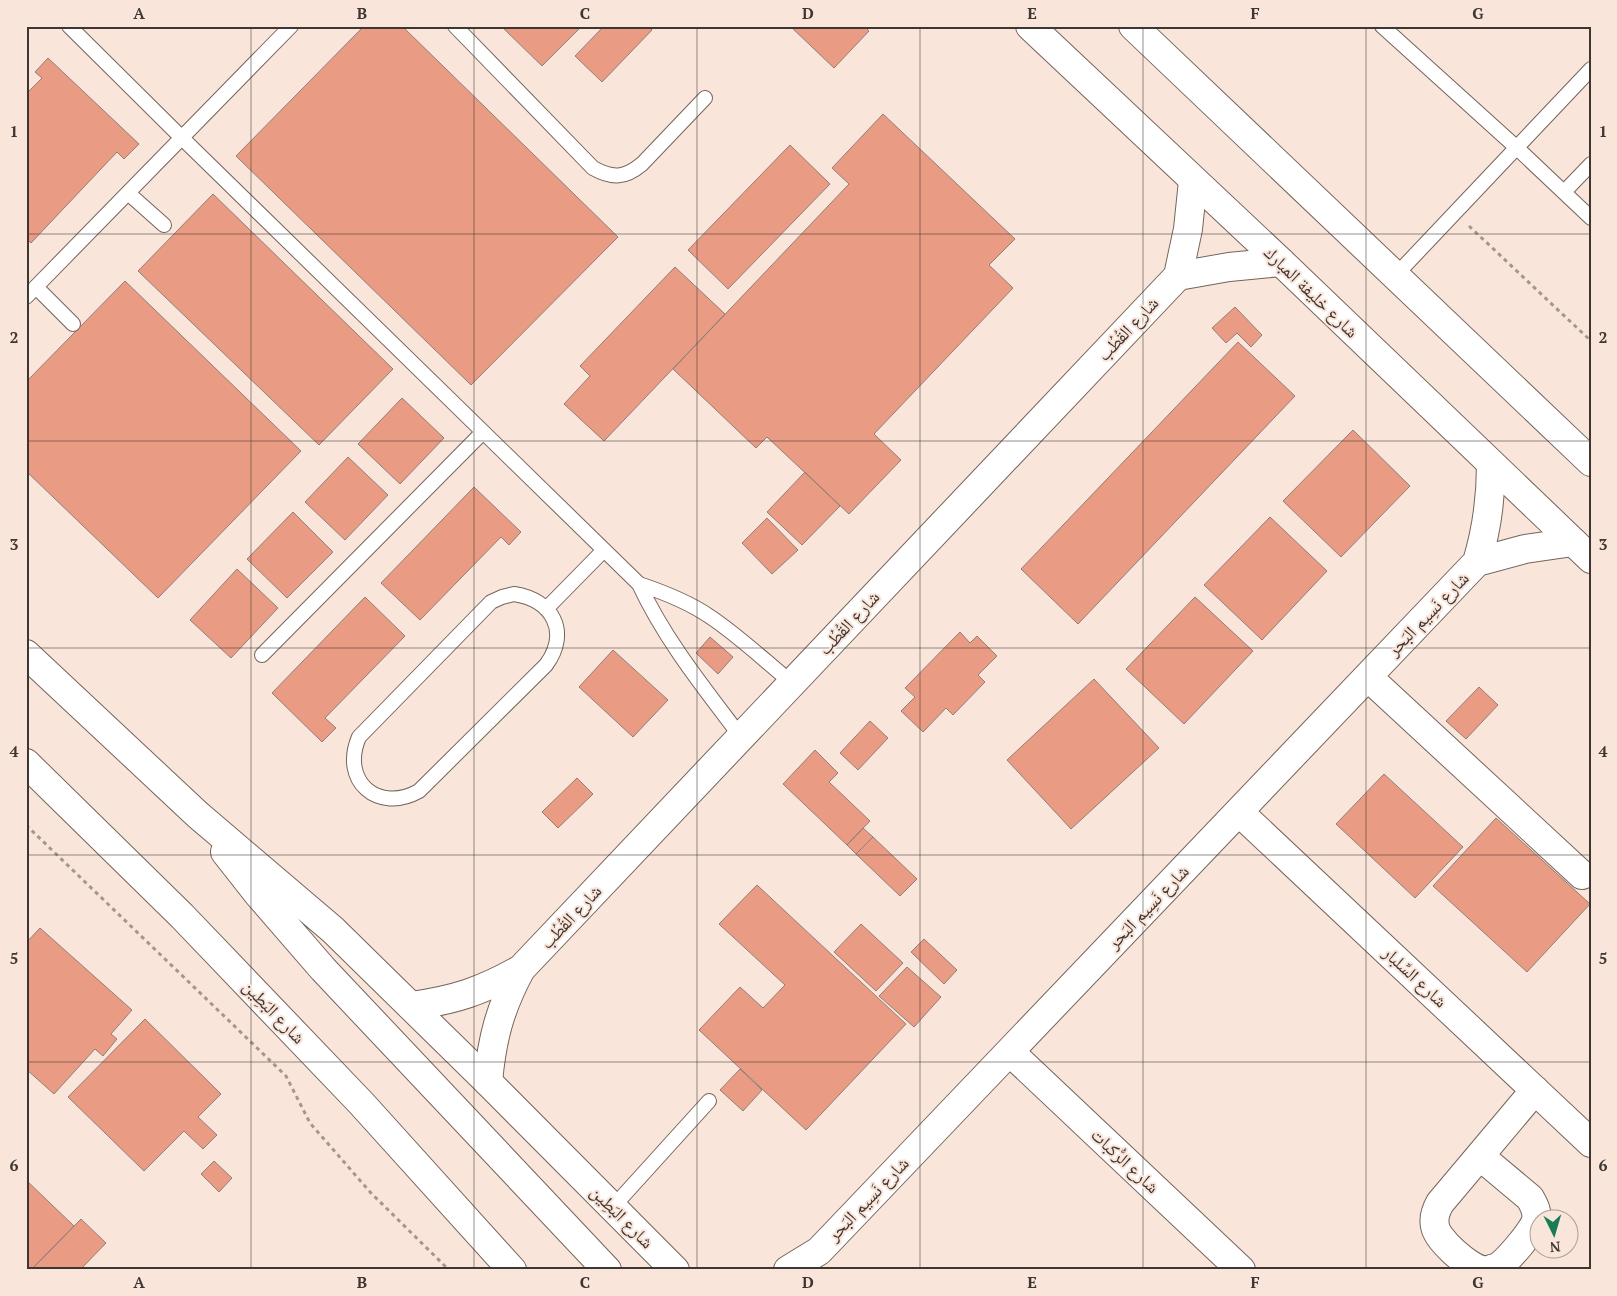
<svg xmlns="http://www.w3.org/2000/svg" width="1617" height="1296" font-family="'PT Serif','Noto Naskh Arabic',serif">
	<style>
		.building { fill: #ea9b84; stroke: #927e78 }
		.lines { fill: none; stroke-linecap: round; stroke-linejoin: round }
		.service-casing { stroke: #75645a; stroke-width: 16 }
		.minor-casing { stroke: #75645a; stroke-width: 30 }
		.secondary-casing { stroke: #75645a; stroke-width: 30 }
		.path { stroke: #a5968e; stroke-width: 3; stroke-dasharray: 4 4; stroke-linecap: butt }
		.service { stroke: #fff; stroke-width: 14 }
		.minor { stroke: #fff; stroke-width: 28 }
		.secondary { stroke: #fff; stroke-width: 28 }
		.grid { fill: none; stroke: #3e3632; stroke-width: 1; stroke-opacity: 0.55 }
		.labels { text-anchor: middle; stroke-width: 4; stroke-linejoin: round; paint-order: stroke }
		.street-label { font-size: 18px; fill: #3e3632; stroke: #f9e5da }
		.neatline { fill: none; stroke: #3e3632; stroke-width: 2 }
		.grid-label { font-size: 16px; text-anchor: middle; font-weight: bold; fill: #3e3632 }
	</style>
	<rect width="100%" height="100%" fill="#f9e5da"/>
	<path class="building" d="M364,26H402L618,237L471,385L236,156Z
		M501,26H582L542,66Z
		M604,26H648L652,30L602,82L575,56Z
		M790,26H864L869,31L834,68Z
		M48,58L139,144L124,159L117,152L31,243L26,238V94L42,78L35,72Z
		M883,114L1015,239L989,265L1013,288L874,434L901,460L849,514L767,437L756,448L673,369L849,184L832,168Z
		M790,145L830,184L728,289L688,250Z
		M213,194L393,369L319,445L138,271Z
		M675,267L725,314L604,441L564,404L590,376L580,366Z
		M125,281L301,451L158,598L26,471V382Z
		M1235,307L1262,335L1251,347L1237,333L1226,343L1212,328Z
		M1238,342L1295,396L1078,624L1021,569Z
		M402,398L444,438L400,484L358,444Z
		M1353,430L1410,486L1341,557L1283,501Z
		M348,457L388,495L345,540L305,502Z
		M805,472L840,506L802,545L767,512Z
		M474,487L521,532L509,545L501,537L420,620L381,583Z
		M293,512L333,552L287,598L247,559Z
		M1270,517L1327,571L1262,640L1204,585Z
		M767,518L798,550L772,574L742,543Z
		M237,569L278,608L231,658L190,620Z
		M365,597L405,636L325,718L336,728L322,742L272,693Z
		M1195,597L1253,651L1184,724L1126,669Z
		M960,632L970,643L977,636L997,656L978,675L985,682L953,715L946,708L923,732L901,711L915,697L905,688Z
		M710,637L733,657L718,674L696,653Z
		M613,650L668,700L633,737L579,687Z
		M1094,679L1159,748L1071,829L1007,760Z
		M1479,687L1498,705L1466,739L1446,721Z
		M870,721L888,738L858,770L840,753Z
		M815,750L838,773L829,782L870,821L847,845L783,784Z
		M1384,774L1463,847L1415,898L1336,824Z
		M577,778L593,794L558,828L542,812Z
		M1496,818L1590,904L1527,972L1433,886Z
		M863,828L873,837L856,854L847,845Z
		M873,837L917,879L900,896L856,854Z
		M757,885L906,1024L806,1130L699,1030L740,987L763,1008L785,985L719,924Z
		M861,924L903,963L876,991L834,952Z
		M40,928L132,1010L111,1034L117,1039L103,1056L95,1049L54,1094L26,1069V943Z
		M924,939L957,970L944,984L911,952Z
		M907,967L941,997L914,1027L879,996Z
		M145,1019L221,1094L198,1117L217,1135L203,1149L184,1131L144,1171L68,1097Z
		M740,1069L762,1090L743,1111L720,1090Z
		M214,1161L232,1178L219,1192L201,1174Z
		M26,1180L74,1226L31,1270H26Z
		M81,1219L106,1243L80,1270H31Z"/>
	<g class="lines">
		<defs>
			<path id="service" d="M69,26L182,138L639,584C665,640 704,688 741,737
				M455,26L593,168C613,179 625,178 642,164L705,98
				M1382,26L1517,148L1591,218
				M1564,192L1591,164
				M128,193L164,225
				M1395,276L1591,69
				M36,287L73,324
				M26,297L291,26
				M639,584C663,592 687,601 709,616C738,635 765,661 792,683
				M514,594C553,600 570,632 546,665L419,791C378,814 340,781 359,737L491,602L502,597Z
				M546,609L604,550
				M262,655L483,432
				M613,1207L709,1101"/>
			<path id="minor" d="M1178,276L1229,267L1281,262
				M1477,562L1525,549L1573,542
				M1368,677L1582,875
				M1239,812L1591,1143
				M411,1006C455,1000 482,991 521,969
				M1010,1052L1241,1270
				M488,1082C492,1038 500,1008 521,969L1178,276L1188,229L1193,181
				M1481,1157L1530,1198C1534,1205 1538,1212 1536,1220C1534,1230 1506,1263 1496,1268C1495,1268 1491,1269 1489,1270
				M788,1270L819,1251L1477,562C1487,529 1491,498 1491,464
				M1483,1270C1469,1268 1437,1240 1435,1226C1433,1217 1436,1210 1440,1203L1535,1090"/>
			<path id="secondary" d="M1030,26L1281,262L1591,559
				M1133,26L1591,462
				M26,654L198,815L333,930L488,1082L675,1270
				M26,763L182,916L362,1104L512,1270
				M225,852L258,894L323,969L607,1270"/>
		</defs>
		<use href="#service" class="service-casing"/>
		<use href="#minor" class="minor-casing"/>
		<use href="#secondary" class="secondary-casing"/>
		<path class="path" d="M1469,226L1591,341
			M26,825L223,1015L286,1076L310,1123L371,1193L449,1270"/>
		<use href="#service" class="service"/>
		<use href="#minor" class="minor"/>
		<use href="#secondary" class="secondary"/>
	</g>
	<path class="grid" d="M251,26V1270M474,26V1270M697,26V1270M920,26V1270M1143,26V1270M1366,26V1270M26,234H1591M26,441H1591M26,648H1591M26,855H1591M26,1062H1591"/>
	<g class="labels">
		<g class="street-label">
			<text transform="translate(1311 292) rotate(44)" y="6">شارع خليفة المبارك</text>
			<text transform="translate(1128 329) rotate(-47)" y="6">شارع القُطُب</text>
			<text transform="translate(1428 614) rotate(-46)" y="6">شارع نَسِيم البَحر</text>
			<text transform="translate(849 623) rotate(-47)" y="6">شارع القُطُب</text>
			<text transform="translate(1148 907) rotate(-46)" y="6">شارع نَسِيم البَحر</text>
			<text transform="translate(571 917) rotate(-47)" y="6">شارع القُطُب</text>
			<text transform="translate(1415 977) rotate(43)" y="6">شارع السِّلبار</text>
			<text transform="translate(274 1012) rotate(46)" y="6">شارع البَطِين</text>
			<text transform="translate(1125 1161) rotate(43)" y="6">شارع الرُّكبات</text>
			<text transform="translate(868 1199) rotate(-46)" y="6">شارع نَسِيم البَحر</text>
			<text transform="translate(622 1217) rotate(45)" y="6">شارع البَطِين</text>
		</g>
	</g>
	<rect width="1617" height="1296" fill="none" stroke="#f9e5da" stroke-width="55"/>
	<g transform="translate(1554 1234) rotate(175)"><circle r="24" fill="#f9e5da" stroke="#ae9f97"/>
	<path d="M0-4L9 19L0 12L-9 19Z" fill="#187c55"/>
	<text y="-8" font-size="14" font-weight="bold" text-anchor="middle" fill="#3e3632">N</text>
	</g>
	<rect x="28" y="28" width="1562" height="1240" class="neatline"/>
	<g class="grid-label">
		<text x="139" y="19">A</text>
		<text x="362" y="19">B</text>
		<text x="585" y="19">C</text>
		<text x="808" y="19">D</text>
		<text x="1032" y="19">E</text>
		<text x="1255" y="19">F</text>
		<text x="1478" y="19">G</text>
		<text x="14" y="137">1</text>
		<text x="1603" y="137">1</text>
		<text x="14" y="343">2</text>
		<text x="1603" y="343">2</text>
		<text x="14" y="550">3</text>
		<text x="1603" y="550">3</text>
		<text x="14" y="757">4</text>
		<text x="1603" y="757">4</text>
		<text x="14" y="964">5</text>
		<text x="1603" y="964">5</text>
		<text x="14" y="1171">6</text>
		<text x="1603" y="1171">6</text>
		<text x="139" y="1288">A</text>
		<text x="362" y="1288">B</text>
		<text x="585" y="1288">C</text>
		<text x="808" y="1288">D</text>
		<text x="1032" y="1288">E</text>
		<text x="1255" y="1288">F</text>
		<text x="1478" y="1288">G</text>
	</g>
</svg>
